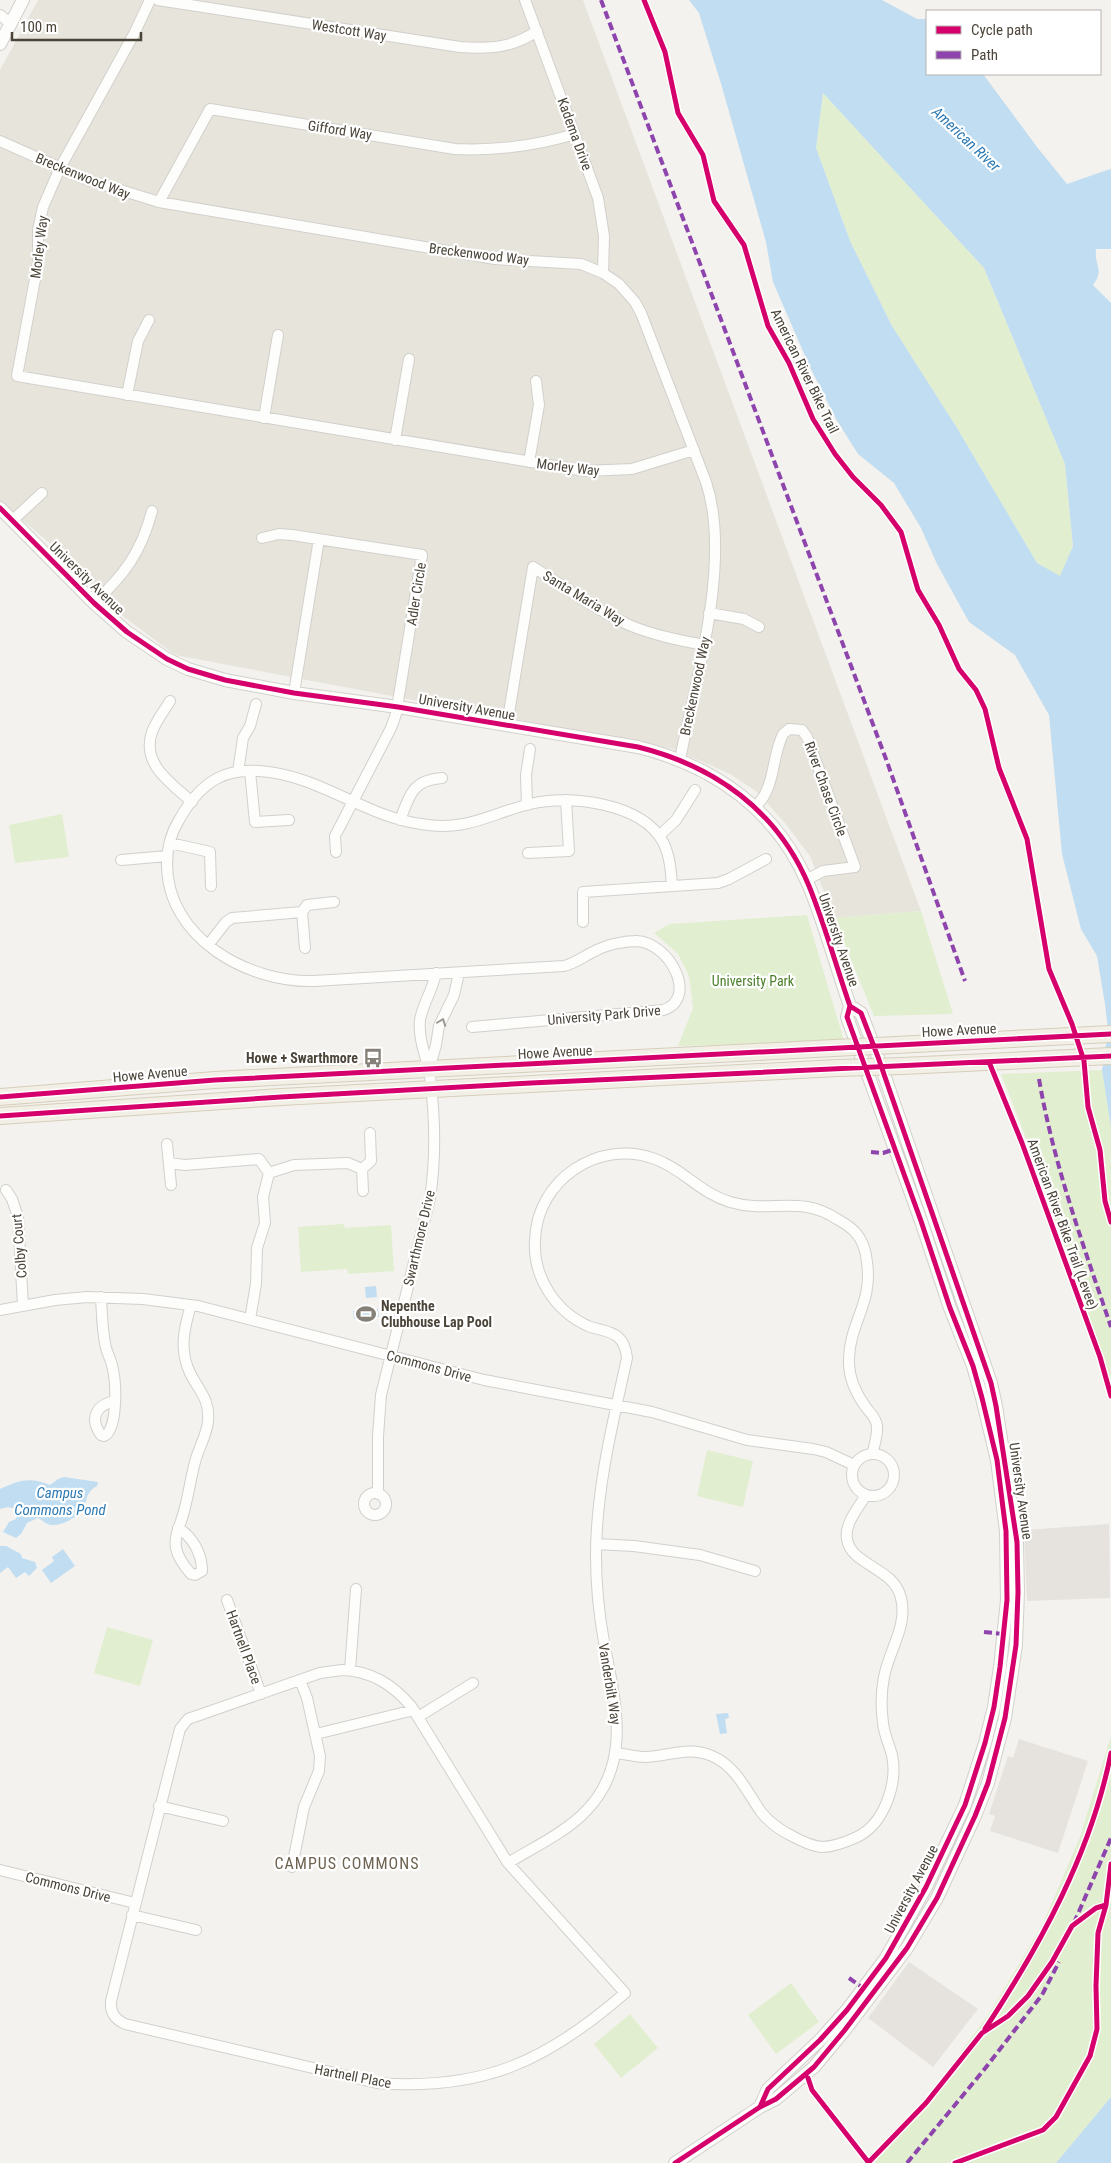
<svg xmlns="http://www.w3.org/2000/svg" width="1111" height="2163" font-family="'Roboto Condensed',sans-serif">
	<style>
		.residential { fill: #e7e4dc }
		.green { fill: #e1eecf }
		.parking { fill: #e6e3df }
		.water { fill: #c0ddf1; fill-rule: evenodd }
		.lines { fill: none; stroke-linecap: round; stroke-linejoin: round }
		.minor-casing { stroke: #d2d0cb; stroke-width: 12 }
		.tertiary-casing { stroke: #d2d0cb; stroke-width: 14 }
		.primary-casing { stroke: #d6cebb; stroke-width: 18 }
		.minor { stroke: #fdfdfc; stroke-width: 10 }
		.tertiary { stroke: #fdfdfc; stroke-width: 12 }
		.primary { stroke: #f2efe6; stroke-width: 16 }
		.primary-bridge-casing { stroke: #d6cebb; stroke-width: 18; stroke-linecap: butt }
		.primary-bridge { stroke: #f2efe6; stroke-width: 16 }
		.quiet { stroke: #8e44ad; stroke-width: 4; stroke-dasharray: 8 4; stroke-linecap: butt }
		.cycleway-casing { stroke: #fff; stroke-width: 8 }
		.cycleway { stroke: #d6006c; stroke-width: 5 }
		.oneway { stroke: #9b9791 }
		.labels { text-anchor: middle; stroke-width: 4.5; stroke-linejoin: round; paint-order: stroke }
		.street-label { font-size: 14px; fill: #4b4439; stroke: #fff }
		.park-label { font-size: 14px; fill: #4a7f2a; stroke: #fff }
		.poi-label { font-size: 14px; font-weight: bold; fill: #4b4439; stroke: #fff; text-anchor: end }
		.water-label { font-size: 15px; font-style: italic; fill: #2e7ab2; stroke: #fff }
		.quarter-label { font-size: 16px; letter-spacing: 1px; fill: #6e6250; stroke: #fff }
	</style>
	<rect width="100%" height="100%" fill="#f4f2ee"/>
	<path class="residential" d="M38,0H583L921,911L834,918L810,856L785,823L757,792L730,774L673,749L175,655L124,617L59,551L0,501V70Z"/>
	<path class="green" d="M823,93L984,268L1065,464L1073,546L1060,577L1037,563L957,428L892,326L850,241L816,148Z
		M62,814L69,857L15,863L9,825Z
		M921,911L953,1014L874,1016L834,918Z
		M807,915L844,1041L678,1046L693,1008L689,976L678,954L654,933L670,924Z
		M1102,1070L1111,1127V1386C1079,1281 1042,1177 1001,1074Z
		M344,1224L345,1228L391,1225L394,1271L348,1274L347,1269L301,1272L298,1227Z
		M707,1450L753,1461L743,1507L697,1496Z
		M107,1627L153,1640L140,1686L94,1673Z
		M1111,1736V2097L1056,2163H860L873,2152L931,2092L989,2014L1042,1926L1080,1837Z
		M791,1983L819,2022L776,2054L748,2015Z
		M630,2014L658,2048L621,2078L594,2044Z"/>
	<path class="parking" d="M1109,1524L1110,1598L1027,1601L1024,1530Z
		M1019,1739L1088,1761L1058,1853L990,1831L995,1816L989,1814L1008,1756L1013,1758Z
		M909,1962L978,2009L933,2067L868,2018Z"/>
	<path class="water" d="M689,0H882L917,19H927V74H983L1037,147L1067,184L1110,169L1111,170V249H1096C1094,267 1105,268 1093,285L1111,303V1127L1102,1070L1108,1030L1105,1004L1097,956L1081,929L1062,854L1049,715L1015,655L969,622L937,564L921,528L894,483L858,454L836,419L809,365L773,282L766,242L722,87L699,13ZM823,93L984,268L1065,464L1073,546L1060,576L1037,563L957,428L892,326L850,241L816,148Z
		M376,1286L377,1297L366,1298L365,1287Z
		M378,1309L379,1317L354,1319L353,1311Z
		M64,1477L98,1482L97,1486C83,1494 89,1502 81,1512C75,1518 61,1526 52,1525C47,1525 42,1520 38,1518L27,1523L21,1534L16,1538L3,1532L9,1522L16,1519L15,1509L8,1507L0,1509V1489C21,1480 28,1477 50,1485L58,1479Z
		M0,1546H6L21,1554L22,1558L35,1562L37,1568L29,1576L25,1572L16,1578L8,1567L0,1573Z
		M63,1549L75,1566L51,1583L42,1570L54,1561L52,1557Z
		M728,1713L729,1718L725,1719L727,1733L720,1734L716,1714Z
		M1111,2097V2163H1056Z"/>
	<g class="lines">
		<defs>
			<path id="minor" d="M150,0L134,34L60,168L43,207L38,230V263L17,376L585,471L632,469L694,450
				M158,0L460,47C490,49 512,48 537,31
				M525,0L598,198L604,236L603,273
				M0,15L10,23
				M0,141L88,180L159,202L495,259L581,264L603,273L619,284L635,302L641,313L706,482C732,560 696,680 680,759
				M159,202L210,109L455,149C497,151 535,146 575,134
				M127,395L138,341L149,320
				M264,418L278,335
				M395,440L409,359
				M529,462L539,405L536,381
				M13,520L42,493
				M262,538L279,534L292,535L422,555L396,714L391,728L335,836L336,852
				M94,603C124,575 141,553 152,511
				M709,613L744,619L759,627
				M294,693L319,539
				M170,701C164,711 156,721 152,732C141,764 171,783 192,802
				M507,725L533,567C565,587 596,610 629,625C653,635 678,640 704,645
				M250,771L255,822L289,820
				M238,772L243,738L250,726L256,704
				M527,805L526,775L530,749
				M755,807C776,788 771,758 783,734L789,729L802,730L807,737L855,867L823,871L806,880
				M400,820C410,795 412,780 442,778
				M659,836L676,820L695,790
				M170,843L210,852L211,886
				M528,853L569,851L566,800
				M121,860L167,856
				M583,922V892L718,883L729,879L766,859
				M208,945L226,922L232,918L302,912
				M305,948L302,912L307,905L334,902
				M472,1027L663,1010C699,999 670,942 636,941C623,941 606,945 595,951C584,956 576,963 564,966L314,981C248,983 167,938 167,864C167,849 171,833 179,820C188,804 202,786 218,778C231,771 245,770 259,771C320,775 363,816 421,824C466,832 489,814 530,804C569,794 642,803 663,842C670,856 671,871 672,886
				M429,1069L436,1045L439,1026L454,995L459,973
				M167,1144L171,1185
				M169,1163L185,1165L259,1159L269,1173
				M362,1169L371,1161L370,1133
				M6,1190L12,1199L18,1217L23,1305
				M101,1297C102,1314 102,1331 106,1348C108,1355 112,1362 113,1370C116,1383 118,1430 104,1436L101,1435C89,1418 96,1405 115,1401
				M0,1310L55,1300L87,1297L143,1299L198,1306L484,1380L652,1412L747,1440L813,1449L826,1452L854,1465
				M250,1319L256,1284L257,1248L265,1223L263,1197L269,1173L294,1165L348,1163L362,1169L363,1191
				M852 1475a21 21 0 1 1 42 0a21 21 0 1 1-42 0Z
				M364 1504a11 11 0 1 1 22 0a11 11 0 1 1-22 0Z
				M378,1494V1436L381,1395L430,1198C436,1159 435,1116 430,1076C427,1057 418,1041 420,1020C422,1006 433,989 436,973
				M178,1528C193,1537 202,1554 202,1571L195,1575L191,1574C184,1566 178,1558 176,1548C174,1537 179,1528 182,1518C188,1500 190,1480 195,1462C198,1449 207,1435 208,1421C210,1399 199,1391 190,1373C179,1350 184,1328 191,1305
				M596,1544L634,1546L700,1555L755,1571
				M227,1600L261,1694
				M342,1670C371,1671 392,1684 411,1706L508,1863L625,1993C547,2061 483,2091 377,2083L125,2024C115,2019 110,2013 111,2001L180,1729L188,1719L320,1673Z
				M350,1670L356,1589
				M418,1717L473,1683
				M316,1734L414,1710
				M616,1753C626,1754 636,1757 646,1757C670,1756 689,1746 712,1756C736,1766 747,1792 761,1812C770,1823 781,1831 794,1837C803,1842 811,1846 822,1847C834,1847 846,1842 857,1837C884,1824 898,1784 892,1755C889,1744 884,1734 883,1723C881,1708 881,1692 884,1677C889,1650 908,1626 901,1598C894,1567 851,1566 847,1539C844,1524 859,1507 866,1495
				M159,1806L223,1821
				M508,1863C534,1847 565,1833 586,1811C633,1763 615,1700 604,1642C599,1614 596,1585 596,1556C596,1489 613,1422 627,1358C626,1349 624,1342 618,1337C610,1330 598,1330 588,1326C555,1311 533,1277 535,1241C536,1180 599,1138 655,1159C683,1169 700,1193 730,1202C770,1214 799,1194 837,1219C844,1223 851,1227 856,1233C863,1241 866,1252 867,1262C873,1303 850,1322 849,1358C848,1375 855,1392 865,1406C869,1412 876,1417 877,1426C878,1435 874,1444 873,1453
				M292,1867L304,1807L319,1771L320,1756L307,1698L300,1680
				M0,1870L135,1903
				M132,1915L196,1930"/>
			<path id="tertiary" d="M0,44L23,0
				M0,508L94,603L127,632L167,659L188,669L225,680L294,693L398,707L638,747C715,766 778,811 809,886C825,925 836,966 850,1006L847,1017L921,1221L950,1308L973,1366L982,1398L997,1460L1003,1508L1006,1531L1007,1600L1000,1667L994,1707L985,1743L965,1805L926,1887L886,1958L847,2010L820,2040L768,2089L760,2107
				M675,2163L760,2107L776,2099L814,2067L844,2031L907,1948L937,1898L975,1816L988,1783L1005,1718L1016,1645L1018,1592L1017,1542L996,1406L991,1383L878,1057L861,1013L850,1006"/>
			<path id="primary" d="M896,1045L1111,1034
				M902,1066L1111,1056
				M0,1097L215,1080L834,1048
				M0,1116L281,1097L838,1068"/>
		</defs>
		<use href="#minor" class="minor-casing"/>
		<use href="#tertiary" class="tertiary-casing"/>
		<use href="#primary" class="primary-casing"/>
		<use href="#minor" class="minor"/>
		<use href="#tertiary" class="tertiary"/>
		<use href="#primary" class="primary"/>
		<defs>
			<path id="primary-bridge" d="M834,1048L896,1045
				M838,1068L902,1066"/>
		</defs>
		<use href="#primary-bridge" class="primary-bridge-casing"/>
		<use href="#primary-bridge" class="primary-bridge"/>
		<path class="quiet" d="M601,0L886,759L965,981
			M1039,1079C1054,1166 1083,1244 1111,1327
			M871,1152L883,1153L895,1149
			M984,1632L1003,1634
			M1074,1923L1111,1838
			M849,1978L863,1988
			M907,2163L983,2071L1042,1995L1059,1962"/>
		<defs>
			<path id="cycleway" d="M644,0L665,52L678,113L703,155L714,201L744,245L768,326L789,363L813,419L835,454L853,477L881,505L901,532L918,590L939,625L959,669L976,690L985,709L999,768L1027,839L1049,969L1072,1024L1084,1061L1088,1107L1100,1150L1105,1201L1111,1222
				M0,508L94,603L127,632L167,659L188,669L225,680L294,693L398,707L638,747C715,766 778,811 809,886C825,925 836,966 850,1006L847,1017L921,1221L950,1308L973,1366L982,1398L997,1460L1003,1508L1006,1531L1007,1600L1000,1667L994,1707L985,1743L965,1805L926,1887L886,1958L847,2010L820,2040L768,2089L760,2107
				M989,1062L1022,1143L1100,1357L1111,1396
				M0,1097L215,1080L1111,1034
				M0,1116L281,1097L531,1083L1111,1056
				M985,2029C1041,1944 1091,1853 1111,1753
				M808,2078L812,2090L869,2163
				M675,2163L760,2107L776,2099L814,2067L844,2031L907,1948L937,1898L975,1816L988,1783L1005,1718L1016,1645L1018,1592L1017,1542L996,1406L991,1383L878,1057L861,1013L850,1006
				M868,2163L926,2103L982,2033L1008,2016L1028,1996L1052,1962L1072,1926L1096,1908L1106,1905
				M955,2163L1043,2130L1056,2117L1090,2056L1097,2029L1096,1986L1098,1933L1106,1905L1111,1864"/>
		</defs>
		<use href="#cycleway" class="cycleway-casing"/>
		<use href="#cycleway" class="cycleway"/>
	</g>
	<defs><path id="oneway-chevron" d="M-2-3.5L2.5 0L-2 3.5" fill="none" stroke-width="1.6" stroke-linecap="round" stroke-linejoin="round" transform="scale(1.25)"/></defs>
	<use class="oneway" href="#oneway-chevron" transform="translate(442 1022) rotate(-69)"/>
	<defs>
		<symbol id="bus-bare" viewBox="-9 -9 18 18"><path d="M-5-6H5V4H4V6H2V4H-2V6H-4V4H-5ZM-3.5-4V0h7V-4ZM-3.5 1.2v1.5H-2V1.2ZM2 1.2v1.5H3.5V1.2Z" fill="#868178" stroke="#fff" stroke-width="2.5" paint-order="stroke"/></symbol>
		<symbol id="stadium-bare" viewBox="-9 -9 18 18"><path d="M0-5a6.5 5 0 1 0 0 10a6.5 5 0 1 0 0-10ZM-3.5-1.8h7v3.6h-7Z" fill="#868178" stroke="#fff" stroke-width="2.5" paint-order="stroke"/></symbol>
	</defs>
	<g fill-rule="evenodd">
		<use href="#bus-bare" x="359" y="1044" width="28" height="28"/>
		<use href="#stadium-bare" x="352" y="1300" width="28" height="28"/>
	</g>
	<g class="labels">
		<g class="street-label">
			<text transform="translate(349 30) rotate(9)" y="5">Westcott Way</text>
			<text transform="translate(340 130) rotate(9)" y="5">Gifford Way</text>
			<text transform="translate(575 134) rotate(70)" y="5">Kadema Drive</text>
			<text transform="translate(83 176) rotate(22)" y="5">Breckenwood Way</text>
			<text transform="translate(39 247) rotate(-83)" y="5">Morley Way</text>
			<text transform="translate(479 254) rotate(7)" y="5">Breckenwood Way</text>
			<text transform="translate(805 371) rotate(64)" y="5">American River Bike Trail</text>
			<text transform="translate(568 467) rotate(7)" y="5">Morley Way</text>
			<text transform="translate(87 578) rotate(44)" y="5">University Avenue</text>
			<text transform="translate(416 594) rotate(-81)" y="5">Adler Circle</text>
			<text transform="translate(584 598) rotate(31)" y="5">Santa Maria Way</text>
			<text transform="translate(695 686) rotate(-78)" y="5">Breckenwood Way</text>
			<text transform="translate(467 707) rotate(10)" y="5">University Avenue</text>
			<text transform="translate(826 789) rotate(70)" y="5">River Chase Circle</text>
			<text transform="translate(839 940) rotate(71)" y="5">University Avenue</text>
			<text transform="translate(604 1015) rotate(-5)" y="5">University Park Drive</text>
			<text transform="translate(959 1030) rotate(-3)" y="5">Howe Avenue</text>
			<text transform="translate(555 1052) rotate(-3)" y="5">Howe Avenue</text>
			<text transform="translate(150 1074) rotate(-5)" y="5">Howe Avenue</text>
			<text transform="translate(1063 1224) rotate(70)" y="5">American River Bike Trail (Levee)</text>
			<text transform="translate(419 1238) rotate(-77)" y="5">Swarthmore Drive</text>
			<text transform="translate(19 1246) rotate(-95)" y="5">Colby Court</text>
			<text transform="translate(429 1366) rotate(15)" y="5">Commons Drive</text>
			<text transform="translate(1021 1491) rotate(82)" y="5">University Avenue</text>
			<text transform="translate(244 1647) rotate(70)" y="5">Hartnell Place</text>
			<text transform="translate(610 1684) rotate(81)" y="5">Vanderbilt Way</text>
			<text transform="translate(68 1887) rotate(14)" y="5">Commons Drive</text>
			<text transform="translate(911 1889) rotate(-62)" y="5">University Avenue</text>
			<text transform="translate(353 2076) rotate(11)" y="5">Hartnell Place</text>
		</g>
		<g class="park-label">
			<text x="753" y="986">University Park</text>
		</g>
		<g class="poi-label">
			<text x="358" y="1063">Howe + Swarthmore</text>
			<text x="381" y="1311" text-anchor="start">Nepenthe<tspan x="381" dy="16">Clubhouse Lap Pool</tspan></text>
		</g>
		<g class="water-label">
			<text transform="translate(966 139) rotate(43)" y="5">American River</text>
			<text x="60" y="1498">Campus<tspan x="60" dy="17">Commons Pond</tspan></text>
		</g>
		<g class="quarter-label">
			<text x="347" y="1869">CAMPUS COMMONS</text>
		</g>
	</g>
	<rect x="926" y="10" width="175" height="65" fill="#ffffff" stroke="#b7b4b0"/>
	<rect x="936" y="26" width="25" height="8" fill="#d6006c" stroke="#b7b4b0"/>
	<text x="971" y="35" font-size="15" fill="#4b4439">Cycle path</text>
	<rect x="936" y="51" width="25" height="8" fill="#8e44ad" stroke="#b7b4b0"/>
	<text x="971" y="60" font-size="15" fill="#4b4439">Path</text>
	<path d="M12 32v8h129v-8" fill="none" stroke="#4b4439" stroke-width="2.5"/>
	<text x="20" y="32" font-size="15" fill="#4b4439" stroke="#ffffff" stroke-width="4" paint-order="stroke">100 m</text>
</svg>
